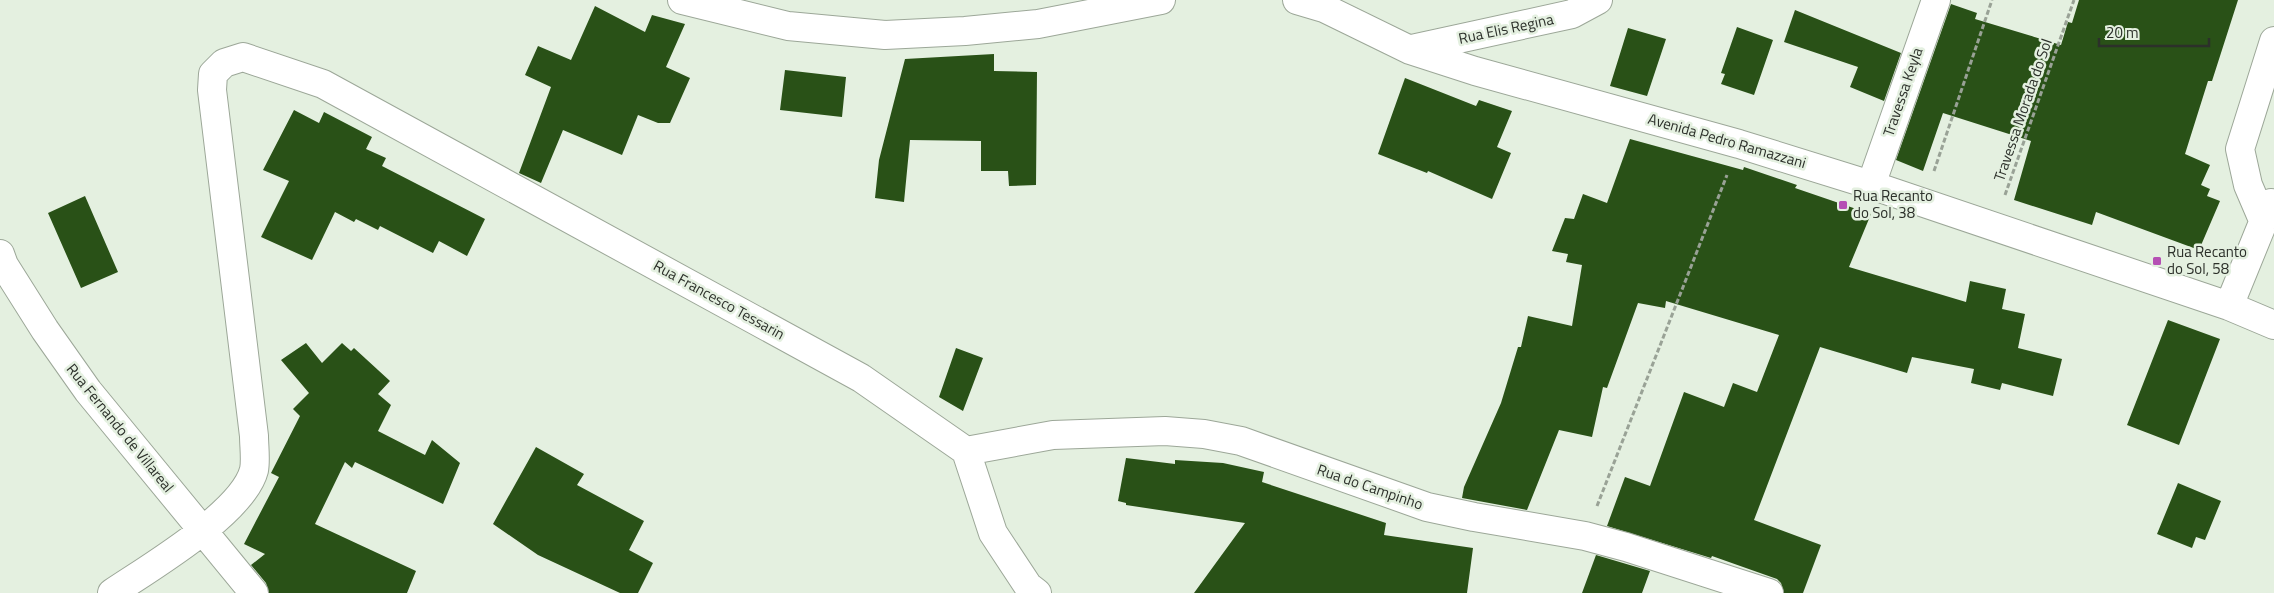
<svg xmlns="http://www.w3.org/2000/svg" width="2274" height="593" font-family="'Titillium Web',sans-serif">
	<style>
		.building { fill: #295117 }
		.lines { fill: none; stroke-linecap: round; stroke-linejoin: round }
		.minor-casing { stroke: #9ca798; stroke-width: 30 }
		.path { stroke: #99a296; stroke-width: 3; stroke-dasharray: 5 2.5; stroke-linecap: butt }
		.minor { stroke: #fff; stroke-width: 28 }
		.poi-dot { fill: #b550b4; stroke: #e4f0e0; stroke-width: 2 }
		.labels { text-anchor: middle; stroke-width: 5; stroke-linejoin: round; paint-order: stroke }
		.street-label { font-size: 15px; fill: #2c302a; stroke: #e4f0e0 }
		.poi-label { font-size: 15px; fill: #2c302a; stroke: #e4f0e0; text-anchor: start }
	</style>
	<rect width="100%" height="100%" fill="#e4f0e0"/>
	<path class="building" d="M2079,0H2238L2212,81H2208L2185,154L2210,165L2201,185L2210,189L2207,196L2220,201L2199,250L2096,212L2092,225L2014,200L2031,141L1943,113L1923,171L1896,160L1951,4L1977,13L1975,19L2061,45L2068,22L2072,23Z
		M595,6L645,32L652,15L685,24L666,67L690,78L670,123H658L638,115L622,155L563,130L541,183L519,173L551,87L525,75L538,46L571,60Z
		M1795,10L1901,53L1884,101L1850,87L1858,67L1784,42Z
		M1737,27L1773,40L1754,95L1721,84L1725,74L1721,73Z
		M1628,28L1666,39L1647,96L1610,86Z
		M994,54V71L1037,72L1036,185L1009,186L1008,171H981V141L910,140L904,202L875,198L879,160L905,59Z
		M785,70L846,77L842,117L780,110Z
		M1405,78L1476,106L1479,100L1512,111L1497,147L1511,153L1492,199L1428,171L1427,173L1378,154Z
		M294,110L319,123L324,112L372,137L366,149L386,158L382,166L485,219L467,256L439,241L433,253L380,226L378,230L356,219L354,222L335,212L312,260L261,237L289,181L263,170Z
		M1630,139L1743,170L1744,167L1797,185L1795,188L1871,214L1849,267L1966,302L1970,281L2006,289L2002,309L2025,314L2018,348L2062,359L2053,396L2002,383L2000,390L1971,383L1974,369L1912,357L1907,373L1820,347L1754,520L1821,545L1803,593H1784L1781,583L1777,579L1712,556L1711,558L1607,526L1625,477L1650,486L1684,392L1724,407L1733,383L1757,392L1779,335L1666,301L1665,308L1638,303L1607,388L1603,387L1592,437L1559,430L1527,510L1462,498L1464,487L1501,403L1518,347H1521L1528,316L1572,326L1582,265L1566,262L1568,254L1552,251L1565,218L1574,219L1583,194L1607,203Z
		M85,196L118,272L81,288L48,213Z
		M2168,320L2220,339L2179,445L2127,425Z
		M306,343L322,363L342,343L351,351L354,348L390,381L378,394L391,405L378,431L425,455L432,440L460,463L443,504L355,462L352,468L345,462L315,524L416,571L407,593H269L266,583L251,565L265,554L244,544L279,477L271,473L300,416L293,409L309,393L281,360Z
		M956,348L983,358L963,411L939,397Z
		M536,447L584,474L577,485L644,521L629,550L653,563L638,593H620L538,555L493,524Z
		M1126,458L1175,464V460L1223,463L1264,472L1262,482L1386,523L1384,535L1473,548L1467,593H1194L1245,523L1126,505V503L1118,501Z
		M2178,483L2221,501L2205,540L2196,537L2192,548L2157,534Z
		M1596,555L1650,571L1642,593H1582Z"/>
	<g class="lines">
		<defs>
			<path id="minor" d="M682,0L788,26L885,35L965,31L1038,24L1161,0
				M1297,0L1324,8L1410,50L1475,71L1739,144L1871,185L2229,306L2274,325
				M1412,49L1572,14L1598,0
				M1871,185L1936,0
				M2263,220L2248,185L2240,149L2274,41
				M0,254L4,265L45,330L88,391L254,593
				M2229,306L2271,203
				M966,451L1053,435L1165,431L1204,434L1241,441L1427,507L1474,517L1585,536L1626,547L1769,593
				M112,593C149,568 243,513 254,470C256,460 254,446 254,436L212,90L213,74L224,63L243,57L323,84L861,378L966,451L993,533L1028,586L1037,593"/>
		</defs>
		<use href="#minor" class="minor-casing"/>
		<path class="path" d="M1934,171L1992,0
			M2005,195L2074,0
			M1597,506L1727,175"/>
		<use href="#minor" class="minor"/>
	</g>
	<g class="poi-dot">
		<rect x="1838" y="200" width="10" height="10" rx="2.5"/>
		<rect x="2152" y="256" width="10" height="10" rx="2.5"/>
	</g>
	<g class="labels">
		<g class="street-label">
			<text transform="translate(1506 29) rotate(-12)" y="5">Rua Elis Regina</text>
			<text transform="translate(1903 92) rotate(-71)" y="5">Travessa Keyla</text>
			<text transform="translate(2023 110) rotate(-71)" y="5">Travessa Morada do Sol</text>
			<text transform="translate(1727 141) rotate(16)" y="5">Avenida Pedro Ramazzani</text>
			<text transform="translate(719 300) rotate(29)" y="5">Rua Francesco Tessarin</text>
			<text transform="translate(120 428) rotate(51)" y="5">Rua Fernando de Villareal</text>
			<text transform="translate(1370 487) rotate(19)" y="5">Rua do Campinho</text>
		</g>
		<g class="poi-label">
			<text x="1853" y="201">Rua Recanto<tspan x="1853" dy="17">do Sol, 38</tspan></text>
			<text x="2167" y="257">Rua Recanto<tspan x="2167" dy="17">do Sol, 58</tspan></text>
		</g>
	</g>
	<path d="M2099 38v8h110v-8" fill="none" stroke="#2c302a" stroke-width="2.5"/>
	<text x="2106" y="38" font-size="15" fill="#2c302a" stroke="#e4f0e0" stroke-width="4" paint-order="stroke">20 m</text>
</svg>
